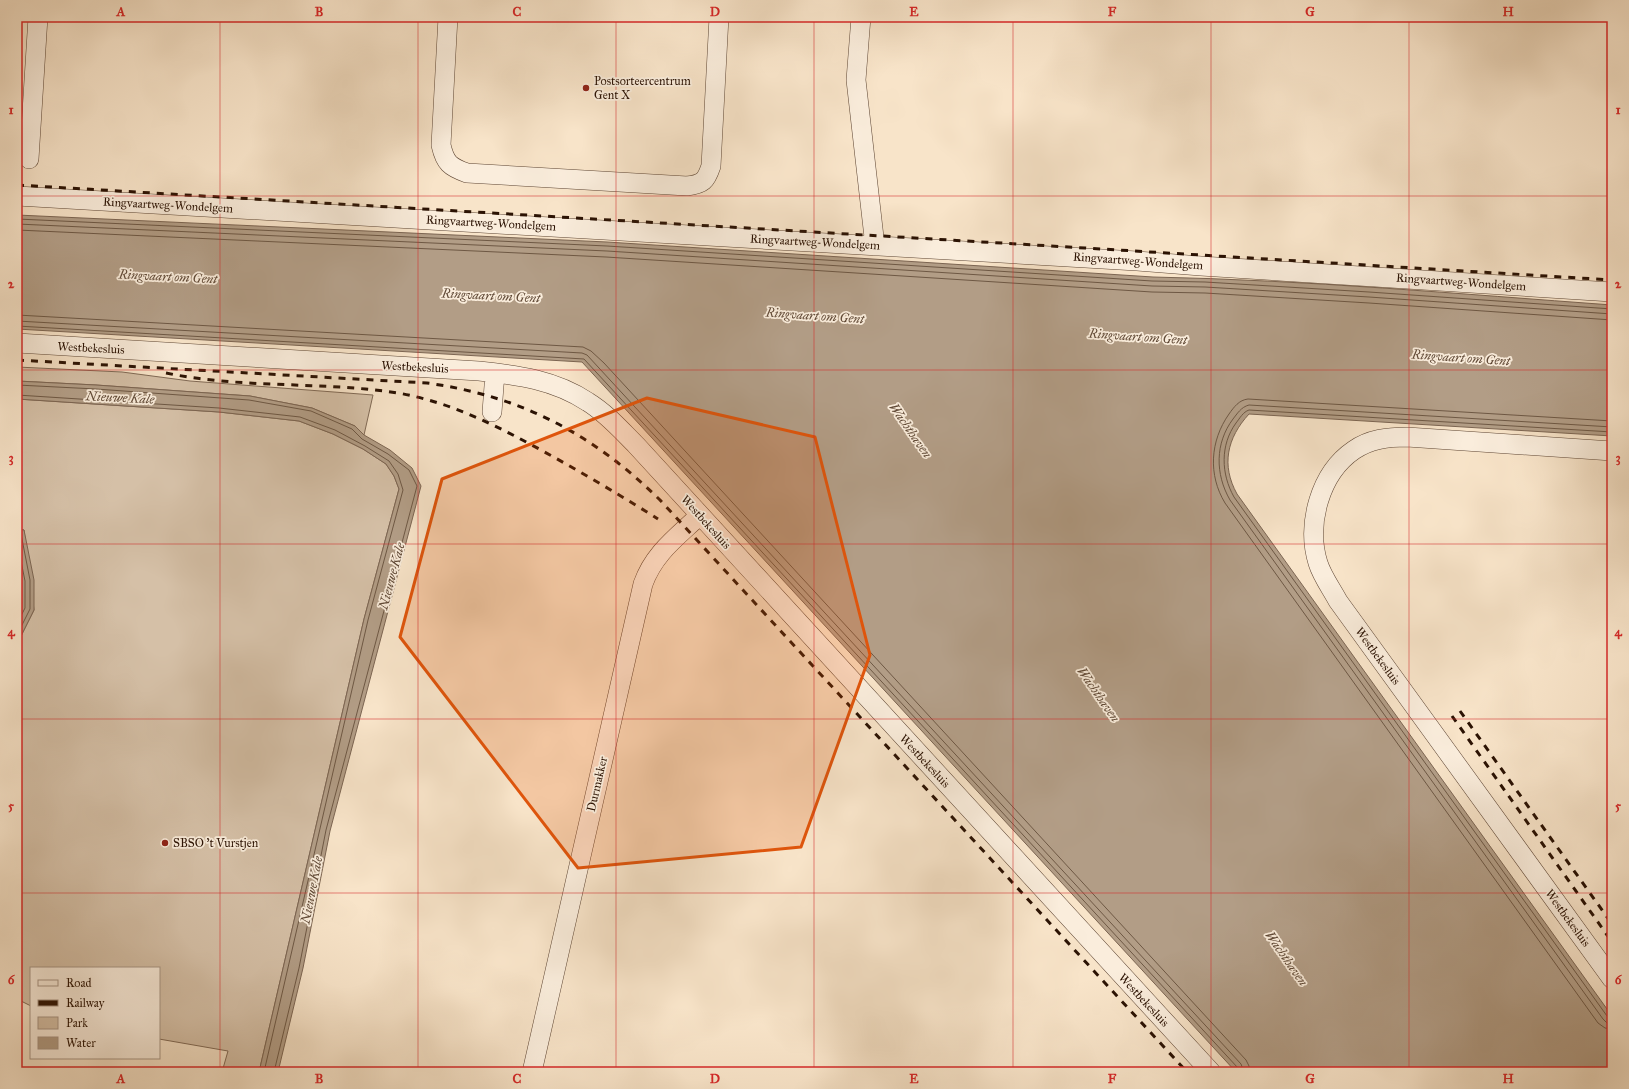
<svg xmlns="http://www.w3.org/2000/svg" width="1629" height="1089" font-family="'IM FELL Great Primer',serif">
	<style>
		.green { fill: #d5c0a7; stroke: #806955 }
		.water { fill: #b29d86; stroke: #7c6552 }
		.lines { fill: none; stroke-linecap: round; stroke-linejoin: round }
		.shore { stroke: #6e5844; stroke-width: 1 }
		.minor-casing { stroke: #5e4634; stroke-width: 20 }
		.minor { stroke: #faeddc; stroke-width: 19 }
		.rail { stroke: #2b1203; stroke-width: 3; stroke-dasharray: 7 7; stroke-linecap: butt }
		.marked { fill: #df550c; fill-opacity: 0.2; stroke: #df550c; stroke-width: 3; stroke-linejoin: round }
		.grid { fill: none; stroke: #d62828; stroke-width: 1; stroke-opacity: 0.55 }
		.poi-dot { fill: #8f2418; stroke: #faeddc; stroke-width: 1.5 }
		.labels { text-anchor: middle; stroke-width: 3.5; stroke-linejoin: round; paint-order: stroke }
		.poi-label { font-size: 12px; fill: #2b1203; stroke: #faeddc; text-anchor: start }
		.street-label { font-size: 12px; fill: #2b1203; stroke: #faeddc }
		.water-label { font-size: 13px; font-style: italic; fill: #614a37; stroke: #faeddc }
		.neatline { fill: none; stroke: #d62828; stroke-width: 1.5 }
		.grid-label { font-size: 13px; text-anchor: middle; font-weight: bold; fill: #d62828 }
	</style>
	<rect width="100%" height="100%" fill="#f8e4c9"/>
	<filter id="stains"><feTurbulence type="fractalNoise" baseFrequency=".005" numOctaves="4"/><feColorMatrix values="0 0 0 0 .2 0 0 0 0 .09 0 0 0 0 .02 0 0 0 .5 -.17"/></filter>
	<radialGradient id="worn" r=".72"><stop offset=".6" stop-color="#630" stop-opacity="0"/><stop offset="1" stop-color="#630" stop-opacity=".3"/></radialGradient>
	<path class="green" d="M17,367L122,372L190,381L373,395L364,435L355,426L312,408L250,396L96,385L17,381Z
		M17,399L219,412L299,421L333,434L363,449L386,464L394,476L399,489L364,619L259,1072H222L228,1051L159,1039V968H31V1006L17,999L20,983L17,971V706L20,699L17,676V644L34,610L24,530L17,529Z"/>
	<path class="water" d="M17,215L607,242L1153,277C1306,280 1459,294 1612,305V436L1249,414C1227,438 1221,465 1237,494L1612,1016V1072H1236L582,362L17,329Z
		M17,381L96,385L250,396L312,408L355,426L364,435L390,450L412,468L421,486L330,831L303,968L278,1072H259L364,619L399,489L394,476L386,464L363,449L333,434L299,421L219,412L17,399Z
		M17,529L24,530L34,580V610L17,644Z"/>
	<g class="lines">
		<path class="shore" d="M17,219L607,246L1152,281L1205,282L1369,292L1612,309
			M17,224L607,251L1152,286L1205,287L1369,297L1612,314
			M17,230L606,257L1152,292L1205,293L1369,303L1612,320
			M17,315L583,347L591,351L604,363L1246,1060L1249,1066L1250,1072
			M17,321L582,353L587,355L1241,1064L1244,1072
			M17,326L584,359L1238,1068L1239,1072
			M17,385L96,389L249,400L311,411L352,429L362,439L388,454L409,470L417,486L326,830L299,968L274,1072
			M17,395L219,408L300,417L335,430L365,446L389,461L398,474L403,490L368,620L264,1072
			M1612,421L1248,399C1239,400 1234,407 1229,414C1210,441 1208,475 1225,503L1598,1023L1605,1028L1612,1029
			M1612,427L1249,405C1241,407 1237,414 1233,419C1215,443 1215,474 1230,500L1603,1019L1607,1023H1612
			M1612,432L1249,410C1243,412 1240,418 1236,423C1220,445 1221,474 1234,497L1607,1016L1612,1018
			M17,533L21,534L30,580V609L17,635
			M17,541L25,581V608L17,624"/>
		<defs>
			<path id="minor" d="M448,17L441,145C445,163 450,167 467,173L687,186C703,184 706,181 711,166L719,17
				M861,17L856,80L875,246
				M29,159L38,17
				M17,196L1137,261L1201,266L1612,292
				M17,343L479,371C518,375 555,380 588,402C606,413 621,430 636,445L1211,1072
				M492,412L495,373
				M1612,451L1407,437C1388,437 1370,439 1354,450C1320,473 1306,524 1318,563C1322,576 1331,588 1338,601L1612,979
				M532,1072L643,584C654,553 677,537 700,515"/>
		</defs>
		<use href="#minor" class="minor-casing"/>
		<use href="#minor" class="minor"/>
		<path class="rail" d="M17,185L1085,248L1612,280
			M17,360L427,383C521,396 593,434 660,500L1187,1072
			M166,373C242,389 321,381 398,393C450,402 495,425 541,450C581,472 620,495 658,519
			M1460,711L1612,924
			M1452,716L1612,942"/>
	</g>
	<path class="marked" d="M647,398L815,437L870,655L801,847L578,868L400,637L442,479Z"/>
	<path class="grid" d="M220,17V1072M418,17V1072M616,17V1072M814,17V1072M1013,17V1072M1211,17V1072M1409,17V1072M17,196H1612M17,370H1612M17,544H1612M17,719H1612M17,893H1612"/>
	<g class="poi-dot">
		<circle cx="586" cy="88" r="4"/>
		<circle cx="165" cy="843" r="4"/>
	</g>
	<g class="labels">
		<g class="poi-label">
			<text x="594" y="85">Postsorteercentrum<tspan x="594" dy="14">Gent X</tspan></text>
			<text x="173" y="847">SBSO 't Vurstjen</text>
		</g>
		<g class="street-label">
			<text transform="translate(168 205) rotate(3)" y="4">Ringvaartweg-Wondelgem</text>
			<text transform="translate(491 223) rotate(3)" y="4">Ringvaartweg-Wondelgem</text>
			<text transform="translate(815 242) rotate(3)" y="4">Ringvaartweg-Wondelgem</text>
			<text transform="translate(1138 261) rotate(4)" y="4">Ringvaartweg-Wondelgem</text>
			<text transform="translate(1461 282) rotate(4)" y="4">Ringvaartweg-Wondelgem</text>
			<text transform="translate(91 348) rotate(3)" y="4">Westbekesluis</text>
			<text transform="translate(415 367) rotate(3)" y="4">Westbekesluis</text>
			<text transform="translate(706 522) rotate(48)" y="4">Westbekesluis</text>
			<text transform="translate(1378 656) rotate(54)" y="4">Westbekesluis</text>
			<text transform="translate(925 761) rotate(47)" y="4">Westbekesluis</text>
			<text transform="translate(597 784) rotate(-77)" y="4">Durmakker</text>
			<text transform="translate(1568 918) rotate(54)" y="4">Westbekesluis</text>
			<text transform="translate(1144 1000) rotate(47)" y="4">Westbekesluis</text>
		</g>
		<g class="water-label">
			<text transform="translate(168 276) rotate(3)" y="5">Ringvaart om Gent</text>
			<text transform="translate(491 295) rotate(3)" y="5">Ringvaart om Gent</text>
			<text transform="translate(815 315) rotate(4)" y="5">Ringvaart om Gent</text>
			<text transform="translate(1138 336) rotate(4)" y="5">Ringvaart om Gent</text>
			<text transform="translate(1461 357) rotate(4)" y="5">Ringvaart om Gent</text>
			<text transform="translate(120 397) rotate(3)" y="5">Nieuwe Kale</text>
			<text transform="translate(911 430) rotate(55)" y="5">Wachthaven</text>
			<text transform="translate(391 576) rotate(-75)" y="5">Nieuwe Kale</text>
			<text transform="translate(1099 694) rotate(55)" y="5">Wachthaven</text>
			<text transform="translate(311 890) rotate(-79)" y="5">Nieuwe Kale</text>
			<text transform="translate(1287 958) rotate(55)" y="5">Wachthaven</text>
		</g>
	</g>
	<rect width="1629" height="1089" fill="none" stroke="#f8e4c9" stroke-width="44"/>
	<rect x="30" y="967" width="130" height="92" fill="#faeddc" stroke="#a79585"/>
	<rect x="38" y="980" width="20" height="6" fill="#faeddc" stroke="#a79585"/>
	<text x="66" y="987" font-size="12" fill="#2b1203">Road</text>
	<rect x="38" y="1000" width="20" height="6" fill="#2b1203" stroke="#a79585"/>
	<text x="66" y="1007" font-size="12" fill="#2b1203">Railway</text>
	<rect x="38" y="1017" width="20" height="12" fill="#d5c0a7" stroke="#a79585"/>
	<text x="66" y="1027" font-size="12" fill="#2b1203">Park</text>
	<rect x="38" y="1037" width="20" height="12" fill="#b29d86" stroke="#a79585"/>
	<text x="66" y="1047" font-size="12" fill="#2b1203">Water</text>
	<rect x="22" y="22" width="1585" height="1045" class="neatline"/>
	<g class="grid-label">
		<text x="121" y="16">A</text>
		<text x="319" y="16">B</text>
		<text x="517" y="16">C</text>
		<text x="715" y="16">D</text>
		<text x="914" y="16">E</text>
		<text x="1112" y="16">F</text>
		<text x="1310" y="16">G</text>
		<text x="1508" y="16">H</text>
		<text x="11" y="114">1</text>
		<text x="1618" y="114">1</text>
		<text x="11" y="288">2</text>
		<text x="1618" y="288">2</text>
		<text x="11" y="462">3</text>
		<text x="1618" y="462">3</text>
		<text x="11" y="636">4</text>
		<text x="1618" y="636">4</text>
		<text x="11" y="810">5</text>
		<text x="1618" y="810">5</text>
		<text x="11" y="984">6</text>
		<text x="1618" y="984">6</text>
		<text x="121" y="1083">A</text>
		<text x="319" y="1083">B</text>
		<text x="517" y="1083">C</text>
		<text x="715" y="1083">D</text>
		<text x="914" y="1083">E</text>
		<text x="1112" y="1083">F</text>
		<text x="1310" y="1083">G</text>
		<text x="1508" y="1083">H</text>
	</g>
	<rect width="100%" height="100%" filter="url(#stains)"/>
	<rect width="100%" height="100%" fill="url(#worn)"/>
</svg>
